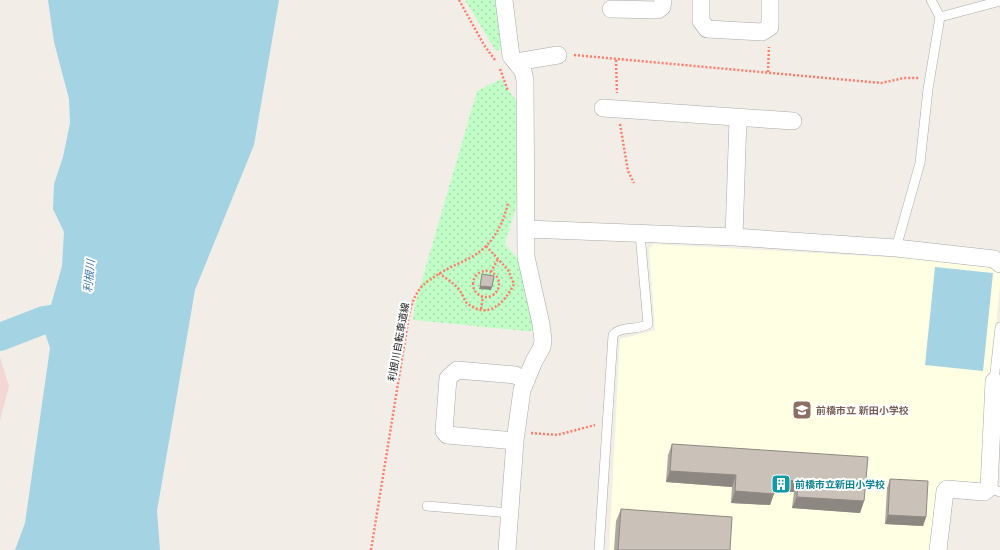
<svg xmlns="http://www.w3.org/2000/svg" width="1000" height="550" font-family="Mulish,'Noto Sans JP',sans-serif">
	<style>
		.commercial { fill: #f4d7d5 }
		.education { fill: #ffffe3 }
		.park { fill: url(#park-dots) }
		.water { fill: #a4d4e3 }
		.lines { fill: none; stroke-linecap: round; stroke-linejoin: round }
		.river { stroke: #a4d4e3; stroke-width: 28 }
		.lane-casing { stroke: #a8a8a8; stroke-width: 10 }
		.street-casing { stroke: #a8a8a8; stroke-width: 18 }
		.path { stroke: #ff7c6b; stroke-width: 2.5; stroke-dasharray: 2 2; stroke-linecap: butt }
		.lane { stroke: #fff; stroke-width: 9 }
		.street { stroke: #fff; stroke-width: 17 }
		.wall { fill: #aea69f }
		.shaded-wall { fill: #8d8782 }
		.building { fill: #cac1b9; stroke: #8d8782 }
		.labels { text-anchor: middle; stroke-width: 4; stroke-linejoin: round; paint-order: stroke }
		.street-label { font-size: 10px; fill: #212121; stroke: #fff }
		.education-label { font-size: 10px; font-weight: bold; fill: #785e54; stroke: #fff; text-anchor: start }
		.culture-label { font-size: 10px; font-weight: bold; fill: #0d838f; stroke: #fff; text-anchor: start }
		.water-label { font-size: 11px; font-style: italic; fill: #4078b2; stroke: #fff }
	</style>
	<defs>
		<pattern id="park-dots" width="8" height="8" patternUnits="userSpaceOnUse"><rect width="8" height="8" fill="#c1fec7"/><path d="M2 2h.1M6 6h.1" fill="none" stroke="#a6d9ab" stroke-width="1.8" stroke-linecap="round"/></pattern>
	</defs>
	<rect width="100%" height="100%" fill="#f2eee7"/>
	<path class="commercial" d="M0,357L9,386L0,421Z"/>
	<path class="education" d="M654,244L993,263L1000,270V286L980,484L976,486L939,482L933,550H609L620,339L655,330L649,248Z"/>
	<path class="park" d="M465,0H497L501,49L496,51Z
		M501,79L517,102L519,197L505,244L521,262L537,332L413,320L415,304L477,91Z"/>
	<path class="water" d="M48,0H279L254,145L195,290L157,511L160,550H15L25,523L50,348L45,333L44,320L49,312L62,266L64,232L53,209L54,184L63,157L70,123L69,99L54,42Z
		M935,267L993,273L983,371L925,365Z"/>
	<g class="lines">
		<path class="river" d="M0,337L44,320L69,316L81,311"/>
		<defs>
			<path id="lane" d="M931,0L940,17
				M896,248L920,163L928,89L940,17L1000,1
				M994,381L1000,327
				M989,488L1000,492
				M427,506L510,513
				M599,550L613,335C621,325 638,331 648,324L640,234"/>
			<path id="street" d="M504,0L511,56L523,71L525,80L526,257L541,324L543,340L542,347L534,361L522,390L515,441L507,550
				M701,0V21L707,29L762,32L770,27V0
				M611,9L658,10L662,7L663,0
				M516,62L558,55
				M603,108L793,121
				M526,229L734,237L896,248L994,259L1000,264
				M734,237L738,118
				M515,441L447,435L444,431L448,378L457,370L515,375L526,381
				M938,550L945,491L947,489L984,492L989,488L994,381"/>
		</defs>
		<use href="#lane" class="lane-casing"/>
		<use href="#street" class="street-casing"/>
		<path class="path" d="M459,0L484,45L495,60
			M574,55L881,83L904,78H919
			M616,60L617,93
			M500,69L508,91
			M768,72L769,47
			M620,124L628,171L634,183
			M473 284a13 13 0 1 1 26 0a13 13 0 1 1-26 0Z
			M491,272L498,259
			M439,273C446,279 455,283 460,291C463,295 464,301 468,304C489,320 505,302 514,284L508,270L486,246
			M481,309L483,297
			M531,433L557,435L595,425
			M371,550L407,328C409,315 411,301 419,290C422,285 428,281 433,278C443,270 456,265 468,259C491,247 502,228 508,203"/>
		<use href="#lane" class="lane"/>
		<use href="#street" class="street"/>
	</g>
	<path class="wall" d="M672,444L864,501L860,513L792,508L794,492L774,491L770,505L731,503L732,487L666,482L668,455Z
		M890,479L926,517L923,526L885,524L887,488Z
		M621,509L730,550H614L616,521Z"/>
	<path class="shaded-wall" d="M480,286L492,287L491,290L479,289Z
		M670,471L736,475L732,487L666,482Z
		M775,479L798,481L794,492L771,490Z
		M735,491L774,494L770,505L731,503Z
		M797,497L864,501L860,513L792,508Z
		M888,515L926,517L923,526L885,524Z"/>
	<path class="building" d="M482,274L494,276L492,287L480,286Z
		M672,444L868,457L864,501L797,497L798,481L775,479L774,494L735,491L736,475L670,471Z
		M890,479L928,481L926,517L888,515Z
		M621,509L732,517L730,550H618Z"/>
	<defs>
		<symbol id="school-square" viewBox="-11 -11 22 22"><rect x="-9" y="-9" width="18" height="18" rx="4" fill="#8d6e63" stroke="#fff"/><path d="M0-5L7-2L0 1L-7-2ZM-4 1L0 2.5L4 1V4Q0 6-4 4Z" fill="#fff"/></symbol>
		<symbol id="building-square" viewBox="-11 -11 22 22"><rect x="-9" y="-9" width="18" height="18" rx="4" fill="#0f9aa8" stroke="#fff"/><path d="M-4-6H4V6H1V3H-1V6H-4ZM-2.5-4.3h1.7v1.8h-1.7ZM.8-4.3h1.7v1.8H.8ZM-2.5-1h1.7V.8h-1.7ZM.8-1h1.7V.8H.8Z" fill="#fff"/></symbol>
	</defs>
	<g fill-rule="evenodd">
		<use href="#school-square" x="791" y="399" width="22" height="22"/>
		<use href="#building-square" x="770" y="473" width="22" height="22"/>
	</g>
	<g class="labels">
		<g class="street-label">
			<text transform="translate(398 342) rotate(-80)" y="4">利根川自転車道線</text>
		</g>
		<g class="education-label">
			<text x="816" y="414">前橋市立 新田小学校</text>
		</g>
		<g class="culture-label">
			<text x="795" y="488">前橋市立新田小学校</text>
		</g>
		<g class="water-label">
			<text transform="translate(89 276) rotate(-84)" y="4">利根川</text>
		</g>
	</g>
</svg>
